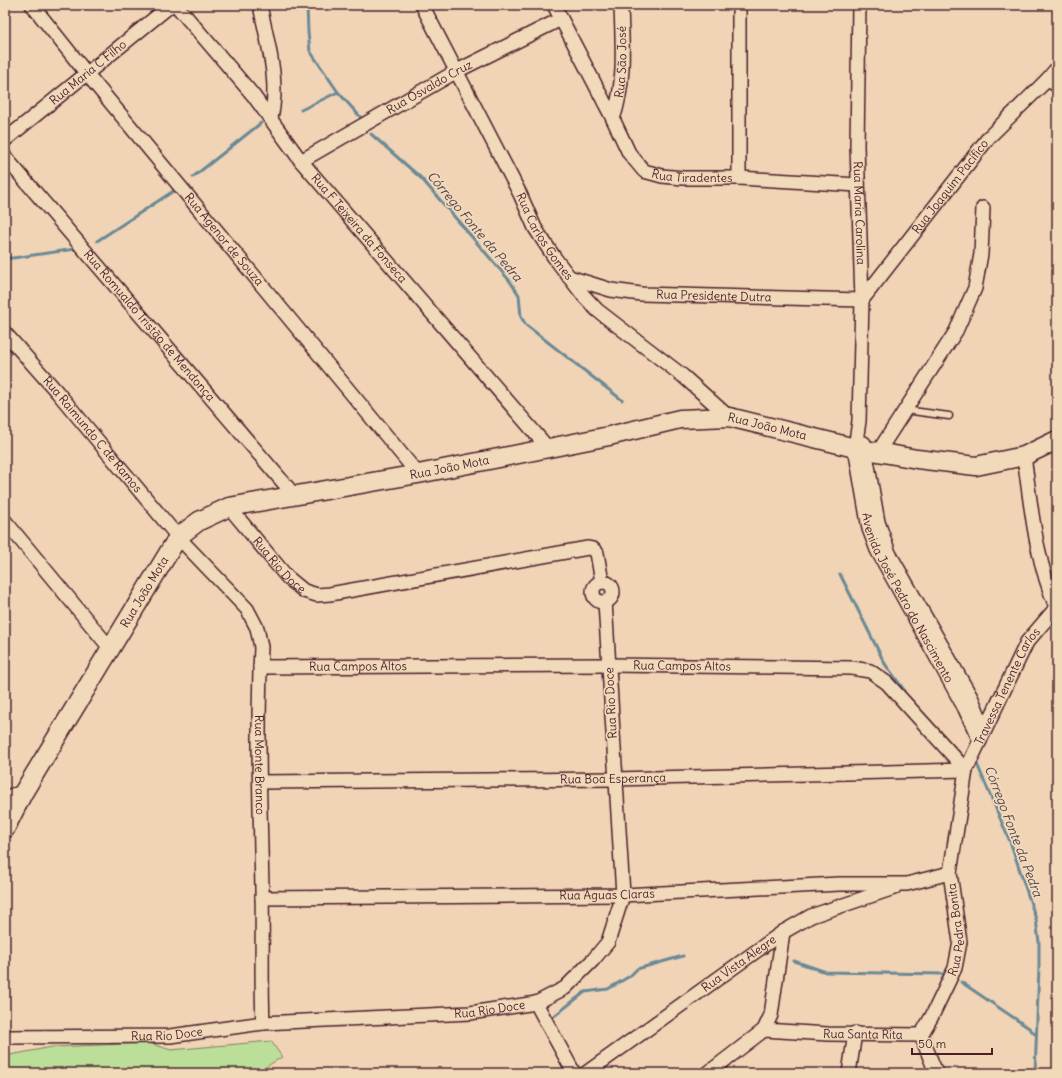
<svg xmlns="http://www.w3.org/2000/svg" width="1062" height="1078" font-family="Delius,sans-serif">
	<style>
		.green { fill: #bbde98; stroke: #827e62 }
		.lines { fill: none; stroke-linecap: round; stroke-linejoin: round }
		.stream { stroke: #6a8996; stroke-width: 3 }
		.lane-casing { stroke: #4a1f2b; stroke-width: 9 }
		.street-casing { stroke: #4a1f2b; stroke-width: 16 }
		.secondary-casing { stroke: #4a1f2b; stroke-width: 21 }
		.lane { stroke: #f1daba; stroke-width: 6 }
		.street { stroke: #f1daba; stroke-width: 13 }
		.secondary { stroke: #f1daba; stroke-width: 18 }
		.labels { text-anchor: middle; stroke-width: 3.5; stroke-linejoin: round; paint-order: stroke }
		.street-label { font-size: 12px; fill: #4a1f2b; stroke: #f1daba }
		.water-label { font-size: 13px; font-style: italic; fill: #55424f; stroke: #f1daba }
	</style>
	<rect width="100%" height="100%" fill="#f1d4b5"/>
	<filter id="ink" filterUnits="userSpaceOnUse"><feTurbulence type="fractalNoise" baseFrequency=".025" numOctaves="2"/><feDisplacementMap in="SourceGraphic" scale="8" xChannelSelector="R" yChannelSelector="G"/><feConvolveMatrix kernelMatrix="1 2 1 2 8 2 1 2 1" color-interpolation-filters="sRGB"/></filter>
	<g filter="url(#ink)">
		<path class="green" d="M271,1041L282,1057L256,1073H5V1056L52,1047L149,1043L171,1050Z"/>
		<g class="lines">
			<path class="stream" d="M307,5L308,32L310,51L338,92L363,120
				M301,110L338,92
				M371,134L421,178L509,280L519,295L521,317L526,325L622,400
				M193,177L261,123
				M97,241L175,190
				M5,258H13L75,249
				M840,574L885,664L904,690
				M977,764L1011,844L1036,919L1039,942V967L1035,1073
				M794,961L826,972L943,974
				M961,982L1029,1028L1036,1035
				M549,1020L585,992L608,989L630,976L637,969L683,956"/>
			<defs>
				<path id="lane" d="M905,410L949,416"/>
				<g id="street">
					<path id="s1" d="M32,5L87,74L418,474"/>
					<path id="s2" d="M176,5L253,95L301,161L548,448"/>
					<path d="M260,5C267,42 280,81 271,118"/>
					<path id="s3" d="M422,5L520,194L535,228L554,257L583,295L597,310L683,376L729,417"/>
					<path id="s4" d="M554,5L613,119L629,153L644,171L662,176L683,178H739L858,185"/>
					<path id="s5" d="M859,5L857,146L862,300L859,421L855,448L869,529L877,550L965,709L980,741"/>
					<path d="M1047,80L1057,68"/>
					<path id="s6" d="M613,119C626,82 622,43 621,5"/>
					<path id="s7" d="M5,140L171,5"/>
					<path id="s8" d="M5,157L294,495"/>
					<path id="s9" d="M301,161L457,71L561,19"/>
					<path d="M739,178V5"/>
					<path id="s10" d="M569,277L611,290L641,294L862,300L989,137L1047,80L1057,85"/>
					<path id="s11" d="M5,333L58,393L178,537L247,609L257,628L261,647C257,727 260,807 262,887C263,932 261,978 263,1023"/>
					<path d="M864,443L878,522L889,553L972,699L985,730"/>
					<path d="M878,452L956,331L975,288L981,254L983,208"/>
					<path d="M1024,456C1031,507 1036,562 1057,609"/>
					<path id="s12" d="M229,507L287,577L304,591L317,595L330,594L588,548L593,549L597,553L602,582"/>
					<path d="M5,521L110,648"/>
					<circle cx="603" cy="592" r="10"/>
					<path id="s13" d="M260,667L609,665L852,668L870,671L887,683L966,770"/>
					<path id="s14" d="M260,782L615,779L966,770"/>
					<path d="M5,802L12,795L23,793"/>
					<path id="s15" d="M262,898L623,895L839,884H907L950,873"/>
					<path d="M536,1003L574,1073"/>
					<path id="s16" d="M764,1030L828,1034L921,1035L936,1073"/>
					<path id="s17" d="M921,1035L932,1016L955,968L960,942L950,873L966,770L1027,642L1056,608"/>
					<path id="s18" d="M5,1037L170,1036L263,1023L470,1013L536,1003L565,988L593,960L608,942L623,895L605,602"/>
					<path id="s19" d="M586,1073L783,932L811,916L894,888"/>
					<path d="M708,1073L764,1030L771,1015L783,932"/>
					<path d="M849,1073L855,1033"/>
				</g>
				<g id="secondary">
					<path id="s20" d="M5,829L23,793L178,537L199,521L229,507L418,474L609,436L680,419L729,417L855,448L917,459L976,466L1024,456L1057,440"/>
				</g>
			</defs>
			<use href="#lane" class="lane-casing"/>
			<use href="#street" class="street-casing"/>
			<use href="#secondary" class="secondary-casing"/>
			<use href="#lane" class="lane"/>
			<use href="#street" class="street"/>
			<use href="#secondary" class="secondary"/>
		</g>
	</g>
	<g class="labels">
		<g class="street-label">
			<text dy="4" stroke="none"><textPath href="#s6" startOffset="58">Rua São José</textPath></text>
			<text dy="4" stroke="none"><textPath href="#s7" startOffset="107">Rua Maria C Filho</textPath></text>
			<text dy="4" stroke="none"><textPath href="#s9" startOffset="148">Rua Osvaldo Cruz</textPath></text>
			<text dy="4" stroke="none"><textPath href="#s4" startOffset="238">Rua Tiradentes</textPath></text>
			<text dy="4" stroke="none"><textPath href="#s10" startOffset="439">Rua Joaquim Pacífico</textPath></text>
			<text dy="4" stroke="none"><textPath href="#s5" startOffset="208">Rua Maria Carolina</textPath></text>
			<text dy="4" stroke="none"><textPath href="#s2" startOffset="289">Rua F Teixeira da Fonseca</textPath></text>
			<text dy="4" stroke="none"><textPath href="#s3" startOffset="262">Rua Carlos Gomes</textPath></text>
			<text dy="4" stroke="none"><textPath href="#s1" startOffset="303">Rua Agenor de Souza</textPath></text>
			<text dy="4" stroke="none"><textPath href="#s10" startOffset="147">Rua Presidente Dutra</textPath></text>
			<text dy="4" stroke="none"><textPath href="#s8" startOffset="222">Rua Romualdo Tristão de Mendonça</textPath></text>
			<text dy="4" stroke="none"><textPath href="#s20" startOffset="947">Rua João Mota</textPath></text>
			<text dy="4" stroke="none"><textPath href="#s11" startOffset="134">Rua Raimundo C de Ramos</textPath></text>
			<text dy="4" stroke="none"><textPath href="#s20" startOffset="623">Rua João Mota</textPath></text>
			<text dy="4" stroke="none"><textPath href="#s12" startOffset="77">Rua Rio Doce</textPath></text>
			<text dy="4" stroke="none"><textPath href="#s20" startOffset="275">Rua João Mota</textPath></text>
			<text dy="4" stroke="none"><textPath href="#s5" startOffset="604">Avenida José Pedro do Nascimento</textPath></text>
			<text dy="4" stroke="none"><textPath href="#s13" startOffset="98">Rua Campos Altos</textPath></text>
			<text dy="4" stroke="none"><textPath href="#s13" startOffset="422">Rua Campos Altos</textPath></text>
			<text dy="4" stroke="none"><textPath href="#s17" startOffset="369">Travessa Tenente Carlos</textPath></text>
			<text transform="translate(611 703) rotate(-93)" y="4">Rua Rio Doce</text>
			<text dy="4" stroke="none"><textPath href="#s11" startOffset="526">Rua Monte Branco</textPath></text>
			<text dy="4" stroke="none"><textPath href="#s14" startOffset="353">Rua Boa Esperança</textPath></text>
			<text dy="4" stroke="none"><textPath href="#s15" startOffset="345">Rua Águas Claras</textPath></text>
			<text dy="4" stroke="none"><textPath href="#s17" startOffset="114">Rua Pedra Bonita</textPath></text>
			<text dy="4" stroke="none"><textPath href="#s19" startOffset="188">Rua Vista Alegre</textPath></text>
			<text dy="4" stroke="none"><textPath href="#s18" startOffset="486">Rua Rio Doce</textPath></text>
			<text dy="4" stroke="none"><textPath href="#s18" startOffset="162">Rua Rio Doce</textPath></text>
			<text dy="4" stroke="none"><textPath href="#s16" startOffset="99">Rua Santa Rita</textPath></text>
		</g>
		<g class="water-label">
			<text transform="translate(475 226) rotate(50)" y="5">Córrego Fonte da Pedra</text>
			<text transform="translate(1014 831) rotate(69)" y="5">Córrego Fonte da Pedra</text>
		</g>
	</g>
	<rect width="1062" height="1078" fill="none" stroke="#f1daba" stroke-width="20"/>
	<rect x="10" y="10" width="1042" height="1058" fill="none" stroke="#4a1f2b" stroke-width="1.5" filter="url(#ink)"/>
	<path d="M912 1048v6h80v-6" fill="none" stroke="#4a1f2b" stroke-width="2"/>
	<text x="918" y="1048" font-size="12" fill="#4a1f2b" stroke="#f1daba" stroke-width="3" paint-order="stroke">50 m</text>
</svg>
